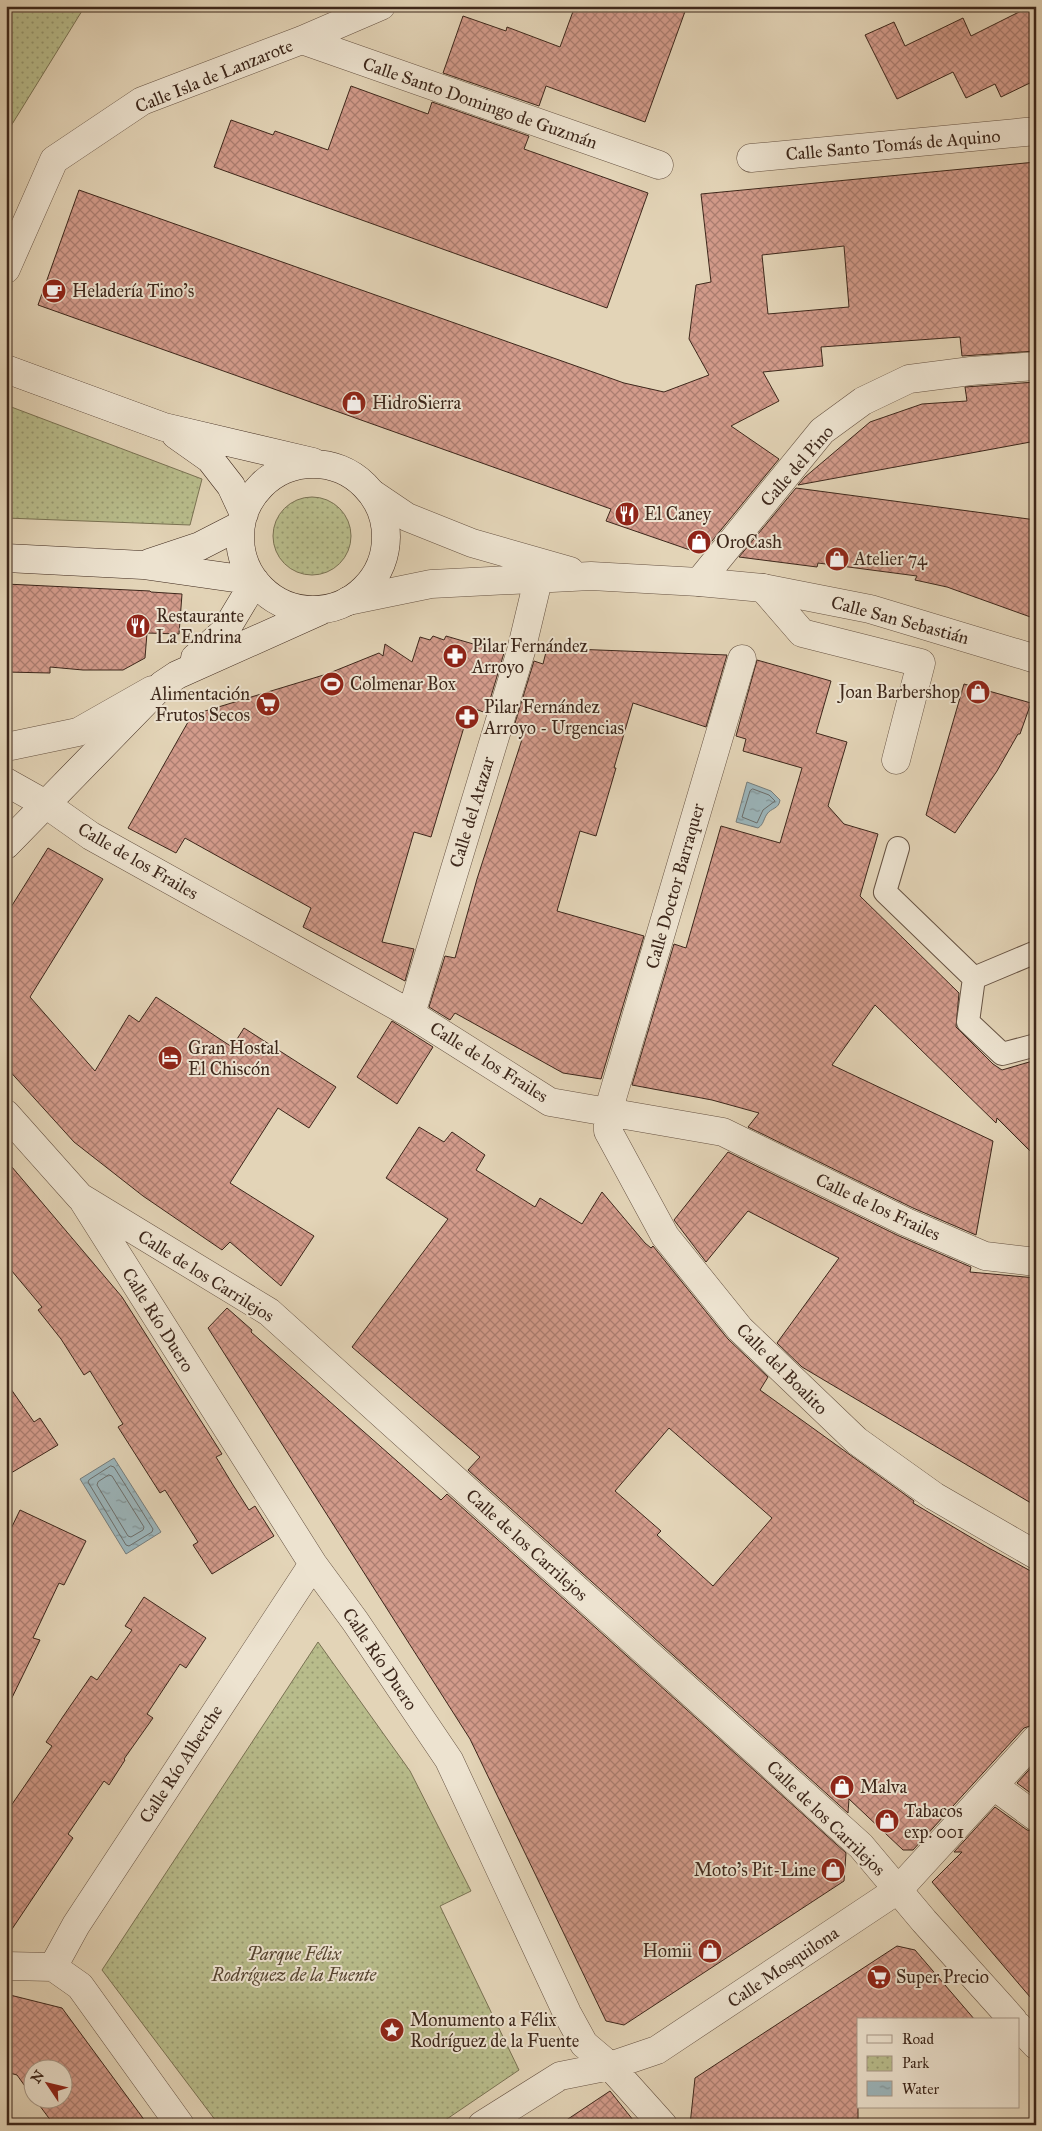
<svg xmlns="http://www.w3.org/2000/svg" width="1042" height="2131" font-family="'IM FELL Great Primer',serif">
	<style>
		.park { fill: url(#park-dots); stroke: #7a7253 }
		.water { fill: url(#water-ripples); stroke: #757c7b }
		.lines { fill: none; stroke-linecap: round; stroke-linejoin: round }
		.shore { stroke: #6c6e6b; stroke-width: 1 }
		.building { fill: url(#building-cross-hatch); stroke: #3d271b; fill-rule: evenodd }
		.pedestrian-casing { stroke: #665242; stroke-width: 24 }
		.minor-casing { stroke: #665242; stroke-width: 29 }
		.tertiary-casing { stroke: #665242; stroke-width: 29 }
		.secondary-casing { stroke: #3d271b; stroke-width: 29 }
		.pedestrian { stroke: #ede3d0; stroke-width: 22 }
		.minor { stroke: #ede3d0; stroke-width: 28 }
		.tertiary { stroke: #ede3d0; stroke-width: 28 }
		.secondary { stroke: #ede3d0; stroke-width: 28 }
		.labels { text-anchor: middle; stroke-width: 4; stroke-linejoin: round; paint-order: stroke }
		.street-label { font-size: 18px; fill: #3d271b; stroke: #ede3d0 }
		.poi-label { font-size: 18px; fill: #3d271b; stroke: #ede3d0; text-anchor: start }
		.park-label { font-size: 18px; font-style: italic; fill: #564531; stroke: #ede3d0 }
	</style>
	<defs>
		<pattern id="park-dots" width="8" height="8" patternUnits="userSpaceOnUse" patternTransform="scale(1.25)"><rect width="8" height="8" fill="#b8bc8b"/><path d="M2 2h.1M6 6h.1" fill="none" stroke="#979971" stroke-width="1.8" stroke-linecap="round"/></pattern>
		<pattern id="water-ripples" width="26" height="14" patternUnits="userSpaceOnUse" patternTransform="scale(1.25)"><rect width="26" height="14" fill="#9bb5bb"/><path d="M2 4q2-2 4 0t4 0M15 11q2-2 4 0t4 0" fill="none" stroke="#809397"/></pattern>
		<pattern id="building-cross-hatch" width="8" height="8" patternUnits="userSpaceOnUse" patternTransform="scale(1.25)"><rect width="8" height="8" fill="#d39b8b"/><path d="M0 0l8 8M0 8l8-8" fill="none" stroke="#ac7e71"/></pattern>
	</defs>
	<rect width="100%" height="100%" fill="#e3d4b7"/>
	<filter id="stains"><feTurbulence type="fractalNoise" baseFrequency=".004" numOctaves="4"/><feColorMatrix values="0 0 0 0 .2 0 0 0 0 .09 0 0 0 0 .02 0 0 0 .5 -.17"/></filter>
	<radialGradient id="worn" r=".72"><stop offset=".6" stop-color="#630" stop-opacity="0"/><stop offset="1" stop-color="#630" stop-opacity=".3"/></radialGradient>
	<path class="park" d="M6,6H85L6,134Z
		M6,405L202,479L190,525L6,518Z
		M273 536a39 39 0 1 1 78 0a39 39 0 1 1-78 0Z
		M318,1642L410,1771L471,1891L440,1906L519,2070L438,2125H219L102,1970Z"/>
	<path class="water" d="M747,782L771,791L780,800C779,809 771,808 767,814C763,820 764,824 758,828L736,822Z
		M114,1458L161,1532L126,1554L80,1479Z"/>
	<g class="lines">
		<path class="shore" d="M753,789L769,795L775,801L763,810L757,823L742,817L750,791Z
			M111,1466L114,1467L153,1529L152,1532L129,1546L126,1545L88,1482L89,1480Z
			M109,1475L112,1476L144,1527L143,1530L131,1537L128,1536L97,1485L98,1482Z"/>
	</g>
	<path class="building" d="M575,6H687L645,122L546,86L539,106L443,73L463,16L506,31L507,27L560,47Z
		M1031,6H1036V80L1001,97L995,84L966,98L953,72L897,99L865,35L894,22L905,46L963,18L971,36Z
		M351,86L428,114L432,102L529,136L524,149L648,193L607,308L214,167L231,120L273,135L275,131L328,150Z
		M1036,162V351L962,356L960,337L821,347L823,366L763,372L779,401L731,426L779,459L703,552L693,551L606,521L611,509L38,305L79,190L624,383L664,392L709,375L689,339L696,285L711,282L701,194ZM844,246L849,307L768,314L762,255Z
		M1036,382V441L798,485L805,477L870,422L922,404L967,401L965,387Z
		M796,488L1036,520V619L947,587L915,580L917,576L818,563L817,567L739,557Z
		M6,584L150,591L151,592L182,594L179,634L147,633L145,658L123,670H83L50,667V673L6,672Z
		M433,636L444,640L446,636L504,653L486,713L470,707L431,837L414,832L382,942L414,949L405,981L303,927L311,908L185,838L176,853L128,828L192,715L327,674L379,653L383,656L385,644L412,662L420,637L430,640Z
		M547,648L727,655L706,727L633,703L614,768H616L596,836L580,831L557,911L644,936L601,1079L563,1073L455,1013L450,1020L429,1007L445,956L455,958L477,879L526,727L515,723L534,661L543,664Z
		M757,660L831,681L816,733L847,742L828,806L844,824L878,834L860,896L959,993L956,1027L993,1064L1002,1070L1036,1060V1157L997,1118L996,1123L875,1005L832,1065L993,1141L976,1235L913,1208L748,1127L759,1113L712,1100L632,1085L674,944L686,948L721,826L780,843L802,768L743,751L746,739L736,736Z
		M964,684L1031,703L1020,734H1018L997,771L955,833L926,815Z
		M48,848L103,879L30,997L95,1071L129,1015L139,1022L156,997L232,1047L244,1028L336,1087L309,1128L278,1108L230,1183L314,1236L281,1286L230,1242L222,1250L143,1196L74,1142L6,1067V915Z
		M392,1021L433,1047L397,1104L357,1077Z
		M419,1127L444,1142L452,1132L485,1155L476,1170L535,1207L540,1198L582,1224L602,1192L645,1243L651,1248L653,1246L728,1339L768,1377L760,1390L914,1501L913,1503L987,1547L1036,1574V1724L1024,1728L913,1850H903L849,1799L848,1813L468,1470L480,1457L352,1347L448,1219L386,1178ZM669,1428L772,1518L713,1586L657,1535L661,1531L615,1491Z
		M728,1152L899,1236L971,1267L970,1272L1036,1278V1506L802,1367L777,1343L839,1258L748,1211L706,1262L674,1220Z
		M6,1160L122,1297L222,1454L216,1457L233,1485L249,1510L255,1506L274,1536L212,1574L193,1545L198,1542L165,1490L160,1493L118,1427L123,1424L90,1371L84,1375L61,1339L38,1310L42,1307L6,1264Z
		M227,1308L252,1330L251,1332L441,1500L447,1494L846,1853L844,1881L624,2025L606,2021L470,1739L208,1328Z
		M6,1382L34,1422L40,1418L58,1445L6,1476Z
		M20,1510L86,1541L64,1585L59,1583L33,1638L40,1640L6,1710V1539Z
		M144,1597L206,1638L186,1668L180,1664L147,1714L153,1718L124,1759L125,1760L109,1785L104,1781L68,1834L73,1838L6,1938V1813L52,1746L46,1742L62,1718L91,1676L97,1680L132,1630L125,1626Z
		M1036,1762V1797L1017,1783Z
		M995,1807L1027,1830L1036,1832V2004L932,1882L962,1852H954Z
		M897,1946L915,1950L975,2020H858V2125H690L695,2078Z
		M6,1994L62,2008L148,2125H54L34,2098H62V2068H32V2096L17,2075L6,2072Z
		M610,2091L637,2125H559Z"/>
	<g class="lines">
		<defs>
			<path id="pedestrian" d="M898,848L885,892L974,978L1036,952
				M974,978L968,1022L1002,1054L1036,1045"/>
			<path id="minor" d="M302,40L659,165
				M751,158L1036,131
				M6,269L54,160L142,101L302,40L381,6
				M699,582L822,431L863,401L909,379L971,371L1036,366
				M763,588L802,633L921,663L896,760
				M742,659L608,1112V1131L665,1236L740,1329L857,1441L934,1496L1036,1555
				M6,745L11,746L78,732L152,690
				M6,782L47,805L91,836L411,1014L550,1102L723,1132L906,1222L985,1256L1036,1262
				M411,1014L521,651L538,580
				M6,1114L80,1197L269,1312L861,1846L924,1921L1013,2020
				M84,1202L313,1564L355,1621L449,1760L567,2013L584,2044L610,2066L663,2125
				M994,1786L1036,1817
				M6,1966L53,1967L80,1986L180,2125
				M53,1967L76,1925L313,1564
				M1018,2026L1036,2045
				M482,2125L560,2076L610,2066L657,2050L899,1889L1036,1739"/>
			<path id="tertiary" d="M373,494L407,517L472,543L570,571
				M348,601L431,584L591,576L699,582L763,588L870,609L1036,659"/>
			<path id="secondary" d="M6,369L164,427L313,462
				M176,435L210,459L231,486L244,514
				M240 537a73 73 0 1 1 146 0a73 73 0 1 1-146 0Z
				M6,558L143,565L255,581
				M149,563L200,546L241,525
				M195,658L225,631L255,581
				M6,845L162,685L177,675L320,611"/>
		</defs>
		<use href="#pedestrian" class="pedestrian-casing"/>
		<use href="#minor" class="minor-casing"/>
		<use href="#tertiary" class="tertiary-casing"/>
		<use href="#secondary" class="secondary-casing"/>
		<use href="#pedestrian" class="pedestrian"/>
		<use href="#minor" class="minor"/>
		<use href="#tertiary" class="tertiary"/>
		<use href="#secondary" class="secondary"/>
	</g>
	<defs>
		<symbol id="cafe-disc" viewBox="-11 -11 22 22"><circle r="9.5" fill="#8f2418" stroke="#ede3d0"/><path d="M-5.5-4.5H6V0H3Q3 3.5 0 3.5H-2.5Q-5.5 3.5-5.5 0ZM3-3.2v2h1.7v-2ZM-6 4.5H4V6H-6Z" fill="#fff"/></symbol>
		<symbol id="shop-disc" viewBox="-11 -11 22 22"><circle r="9.5" fill="#8f2418" stroke="#ede3d0"/><path d="M-5-2.5h2.3a2.7 3.5 0 0 1 5.4 0H5L5.5 6h-11ZM-1.5-2.5h3a1.5 2.3 0 0 0-3 0Z" fill="#fff"/></symbol>
		<symbol id="restaurant-disc" viewBox="-11 -11 22 22"><circle r="9.5" fill="#8f2418" stroke="#ede3d0"/><path d="M-5-6h1v4h1v-4h1v4h1v-4h1v5L-1.5 .5V6h-2V.5L-5-1ZM5-6V6H3V1.5H1.5Q1.5-4 5-6Z" fill="#fff"/></symbol>
		<symbol id="pharmacy-disc" viewBox="-11 -11 22 22"><circle r="9.5" fill="#8f2418" stroke="#ede3d0"/><path d="M-2-6h4v4h4v4h-4v4h-4v-4h-4v-4h4Z" fill="#fff"/></symbol>
		<symbol id="stadium-disc" viewBox="-11 -11 22 22"><circle r="9.5" fill="#8f2418" stroke="#ede3d0"/><path d="M0-5a6.5 5 0 1 0 0 10a6.5 5 0 1 0 0-10ZM-3.5-1.8h7v3.6h-7Z" fill="#fff"/></symbol>
		<symbol id="supermarket-disc" viewBox="-11 -11 22 22"><circle r="9.5" fill="#8f2418" stroke="#ede3d0"/><path d="M-6-5.5h2.5l.6 2H6L4.5 2H-2.5L-4.4-4H-6ZM-1.5 3.2a1.3 1.3 0 1 0 .1 0ZM3 3.2a1.3 1.3 0 1 0 .1 0Z" fill="#fff"/></symbol>
		<symbol id="hotel-disc" viewBox="-11 -11 22 22"><circle r="9.5" fill="#8f2418" stroke="#ede3d0"/><path d="M-6-4.5h1.5V1H6V5H4.5V3h-9V5H-6ZM-4 0a1.8 1.8 0 1 1 3.6 0ZM.5 0V-2.5h3Q6-2.5 6 0Z" fill="#fff"/></symbol>
		<symbol id="sight-disc" viewBox="-11 -11 22 22"><circle r="9.5" fill="#8f2418" stroke="#ede3d0"/><path d="M0-6L1.8-2.2L6-1.7L2.9 1.2L3.7 5.4L0 3.3L-3.7 5.4L-2.9 1.2L-6-1.7L-1.8-2.2Z" fill="#fff"/></symbol>
	</defs>
	<g fill-rule="evenodd">
		<use href="#cafe-disc" x="40" y="277" width="28" height="28"/>
		<use href="#shop-disc" x="340" y="389" width="28" height="28"/>
		<use href="#restaurant-disc" x="613" y="500" width="28" height="28"/>
		<use href="#shop-disc" x="685" y="528" width="28" height="28"/>
		<use href="#shop-disc" x="823" y="545" width="28" height="28"/>
		<use href="#restaurant-disc" x="124" y="612" width="28" height="28"/>
		<use href="#pharmacy-disc" x="441" y="642" width="28" height="28"/>
		<use href="#stadium-disc" x="318" y="670" width="28" height="28"/>
		<use href="#shop-disc" x="964" y="678" width="28" height="28"/>
		<use href="#supermarket-disc" x="254" y="690" width="28" height="28"/>
		<use href="#pharmacy-disc" x="453" y="703" width="28" height="28"/>
		<use href="#hotel-disc" x="156" y="1044" width="28" height="28"/>
		<use href="#shop-disc" x="828" y="1773" width="28" height="28"/>
		<use href="#shop-disc" x="873" y="1807" width="28" height="28"/>
		<use href="#shop-disc" x="819" y="1856" width="28" height="28"/>
		<use href="#shop-disc" x="696" y="1937" width="28" height="28"/>
		<use href="#supermarket-disc" x="865" y="1963" width="28" height="28"/>
		<use href="#sight-disc" x="378" y="2016" width="28" height="28"/>
	</g>
	<g class="labels">
		<g class="street-label">
			<text transform="translate(214 76) rotate(-22)" y="6">Calle Isla de Lanzarote</text>
			<text transform="translate(480 103) rotate(19)" y="6">Calle Santo Domingo de Guzmán</text>
			<text transform="translate(893 145) rotate(-5)" y="6">Calle Santo Tomás de Aquino</text>
			<text transform="translate(797 466) rotate(-49)" y="6">Calle del Pino</text>
			<text transform="translate(900 620) rotate(15)" y="6">Calle San Sebastián</text>
			<text transform="translate(472 812) rotate(-73)" y="6">Calle del Atazar</text>
			<text transform="translate(138 861) rotate(30)" y="6">Calle de los Frailes</text>
			<text transform="translate(675 886) rotate(-74)" y="6">Calle Doctor Barraquer</text>
			<text transform="translate(489 1062) rotate(32)" y="6">Calle de los Frailes</text>
			<text transform="translate(878 1207) rotate(25)" y="6">Calle de los Frailes</text>
			<text transform="translate(206 1276) rotate(32)" y="6">Calle de los Carrilejos</text>
			<text transform="translate(158 1320) rotate(58)" y="6">Calle Río Duero</text>
			<text transform="translate(782 1369) rotate(45)" y="6">Calle del Boalito</text>
			<text transform="translate(527 1545) rotate(42)" y="6">Calle de los Carrilejos</text>
			<text transform="translate(380 1659) rotate(56)" y="6">Calle Río Duero</text>
			<text transform="translate(181 1764) rotate(-57)" y="6">Calle Río Alberche</text>
			<text transform="translate(826 1818) rotate(44)" y="6">Calle de los Carrilejos</text>
			<text transform="translate(783 1967) rotate(-34)" y="6">Calle Mosquilona</text>
		</g>
		<g class="poi-label">
			<text x="72" y="297">Heladería Tino's</text>
			<text x="372" y="409">HidroSierra</text>
			<text x="644" y="520">El Caney</text>
			<text x="716" y="548">OroCash</text>
			<text x="854" y="565">Atelier 74</text>
			<text x="156" y="622">Restaurante<tspan x="156" dy="21">La Endrina</tspan></text>
			<text x="472" y="652">Pilar Fernández<tspan x="472" dy="21">Arroyo</tspan></text>
			<text x="350" y="690">Colmenar Box</text>
			<text x="960" y="698" text-anchor="end">Joan Barbershop</text>
			<text x="250" y="700" text-anchor="end">Alimentación<tspan x="250" dy="21">Frutos Secos</tspan></text>
			<text x="484" y="713">Pilar Fernández<tspan x="484" dy="21">Arroyo - Urgencias</tspan></text>
			<text x="188" y="1054">Gran Hostal<tspan x="188" dy="21">El Chiscón</tspan></text>
			<text x="860" y="1793">Malva</text>
			<text x="904" y="1817">Tabacos<tspan x="904" dy="21">exp. 001</tspan></text>
			<text x="816" y="1876" text-anchor="end">Moto's Pit-Line</text>
			<text x="692" y="1957" text-anchor="end">Homii</text>
			<text x="896" y="1983">Super Precio</text>
			<text x="410" y="2026">Monumento a Félix<tspan x="410" dy="21">Rodríguez de la Fuente</tspan></text>
		</g>
		<g class="park-label">
			<text x="294" y="1960">Parque Félix<tspan x="294" dy="21">Rodríguez de la Fuente</tspan></text>
		</g>
	</g>
	<rect width="1042" height="2131" fill="none" stroke="#e3d4b7" stroke-width="25"/>
	<rect x="8" y="8" width="1027" height="2116" fill="none" stroke="#3d271b" stroke-width="2.5"/>
	<rect x="12" y="12" width="1017" height="2106" fill="none" stroke="#3d271b"/>
	<rect x="857" y="2018" width="162" height="90" fill="#ede3d0" stroke="#a79888"/>
	<rect x="867" y="2035" width="25" height="8" fill="#ede3d0" stroke="#a79888"/>
	<text x="902" y="2044" font-size="15" fill="#3d271b">Road</text>
	<rect x="867" y="2056" width="25" height="15" fill="url(#park-dots)" stroke="#a79888"/>
	<text x="902" y="2068" font-size="15" fill="#3d271b">Park</text>
	<rect x="867" y="2081" width="25" height="15" fill="url(#water-ripples)" stroke="#a79888"/>
	<text x="902" y="2094" font-size="15" fill="#3d271b">Water</text>
	<g transform="translate(48 2084) rotate(305)"><circle r="24" fill="#ede3d0" stroke="#a79888"/>
	<path d="M0-4L9 19L0 12L-9 19Z" fill="#8f2418"/>
	<text y="-8" font-size="14" font-weight="bold" text-anchor="middle" fill="#3d271b">N</text>
	</g>
	<rect width="100%" height="100%" filter="url(#stains)"/>
	<rect width="100%" height="100%" fill="url(#worn)"/>
</svg>
